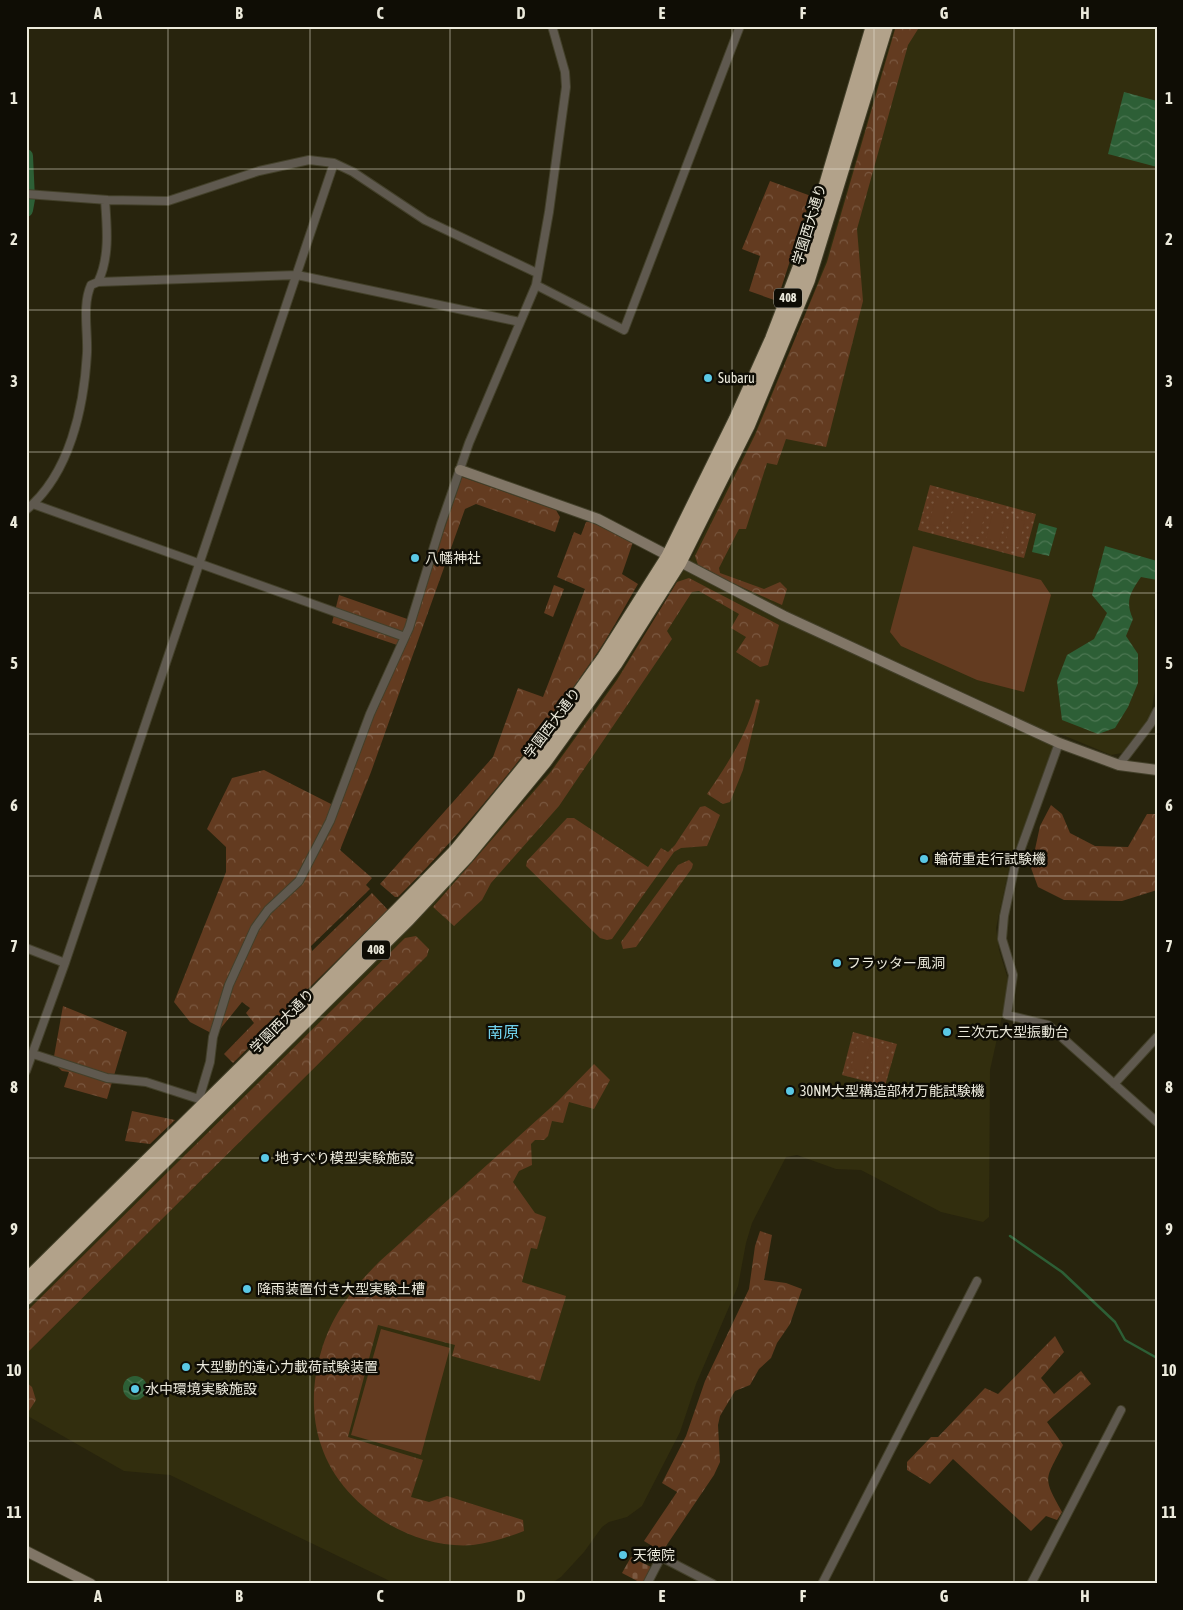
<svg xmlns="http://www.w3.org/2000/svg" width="1183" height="1610" font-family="'Asap Condensed','Noto Sans JP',sans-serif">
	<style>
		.built { fill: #322e0e }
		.grass { fill: url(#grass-tufts) }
		.forest { fill: url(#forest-crowns) }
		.cemetery { fill: url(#cemetery-stones) }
		.park { fill: url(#park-dots) }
		.pitch { fill: #633b20 }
		.water { fill: url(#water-waves) }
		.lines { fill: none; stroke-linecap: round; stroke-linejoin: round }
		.stream { stroke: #2d5f36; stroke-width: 2.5 }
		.river { stroke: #2d5f36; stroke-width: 14 }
		.street-casing { stroke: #43402a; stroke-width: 10 }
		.secondary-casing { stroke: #43402a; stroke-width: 12 }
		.highway-casing { stroke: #43402a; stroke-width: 16 }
		.street { stroke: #5f594f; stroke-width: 8 }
		.secondary { stroke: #817667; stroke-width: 10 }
		.highway { stroke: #b2a28a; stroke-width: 14 }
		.grid { fill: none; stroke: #eceadc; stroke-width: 1; stroke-opacity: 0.55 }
		.poi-dot { fill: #5ac8e5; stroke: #0f0d05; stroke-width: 2 }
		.labels { text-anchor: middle; stroke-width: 5; stroke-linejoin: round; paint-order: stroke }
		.shield { fill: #0f0d05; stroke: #aaa89c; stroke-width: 1 }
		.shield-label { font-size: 12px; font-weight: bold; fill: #eceadc }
		.street-label { font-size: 14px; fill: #eceadc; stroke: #0f0d05 }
		.poi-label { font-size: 14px; fill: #eceadc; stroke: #0f0d05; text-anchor: start }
		.quarter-label { font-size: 16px; fill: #70d2ed; stroke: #0f0d05 }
		.neatline { fill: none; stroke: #eceadc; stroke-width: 2 }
		.grid-label { font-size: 16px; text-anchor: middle; font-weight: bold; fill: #eceadc }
	</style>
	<defs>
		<pattern id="grass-tufts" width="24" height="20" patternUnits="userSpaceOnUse" patternTransform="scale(1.25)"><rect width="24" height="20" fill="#633b20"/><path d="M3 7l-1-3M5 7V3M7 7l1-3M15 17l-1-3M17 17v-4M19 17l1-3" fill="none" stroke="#7a5840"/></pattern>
		<pattern id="forest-crowns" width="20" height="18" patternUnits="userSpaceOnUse" patternTransform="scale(1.25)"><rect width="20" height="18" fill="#633b20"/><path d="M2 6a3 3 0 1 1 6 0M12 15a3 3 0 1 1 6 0" fill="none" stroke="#7a5840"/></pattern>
		<pattern id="cemetery-stones" width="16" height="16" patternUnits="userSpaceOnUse" patternTransform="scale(1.25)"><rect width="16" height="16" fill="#633b20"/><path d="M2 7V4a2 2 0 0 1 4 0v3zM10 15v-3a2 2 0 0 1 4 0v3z" fill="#7a5840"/></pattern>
		<pattern id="park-dots" width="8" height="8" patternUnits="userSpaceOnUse" patternTransform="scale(1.25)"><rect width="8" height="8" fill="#633b20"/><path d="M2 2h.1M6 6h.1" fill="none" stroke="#7a5840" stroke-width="1.8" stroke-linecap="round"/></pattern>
		<pattern id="water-waves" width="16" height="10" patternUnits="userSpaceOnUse" patternTransform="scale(1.25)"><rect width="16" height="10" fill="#2d5f36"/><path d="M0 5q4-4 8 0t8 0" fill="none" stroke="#4c7652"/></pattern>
	</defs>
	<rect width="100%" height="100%" fill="#28240d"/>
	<path class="built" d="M895,26H1157V608L1154,610L1157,675L1151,716L1122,753L1111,755L1058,733L1010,864L996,928L999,950L1007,976L1008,989L990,1070L989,1217L983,1222L941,1212L861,1170L836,1169L797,1155L786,1157L752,1223L746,1243L738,1286L696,1384L680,1432L642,1506L627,1517L609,1522L602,1527L584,1552L561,1577L550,1584H396L170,1475L124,1471L26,1415V1309L430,907L550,771L616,679L660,610L693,555L754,434L799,329L826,261Z"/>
	<path class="grass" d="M554,585L564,589L553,617L544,613Z"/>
	<path class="forest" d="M896,26H920L908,45L857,229L863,301L826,447L786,439L777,465L767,463L746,529H739L719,568L720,573L764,589L780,582L787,589L782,605L699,568L695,556L755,435L827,262Z
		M770,181L811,196L777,301L749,291L760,256L742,249Z
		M462,477L556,510L560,517L555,532L476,504L465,509L371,772L340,850L372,878L366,885L370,889L311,946L312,951L372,893L388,910L233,1063L224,1054L254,1023L246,1013L250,1008L242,1002L217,1033L213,1034L190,1022L174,1002L226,872V847L207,829L232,778L264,770L333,805L403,647L332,623L339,595L413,621Z
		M586,522H591L633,542L622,574L638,584C623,609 610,635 593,659C535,744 471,824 398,897H395L380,884L493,757L518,688L543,697L585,589L557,577L574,532L581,535Z
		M689,578L779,625L768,665L760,667L736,652L746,637L731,628L739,614L699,591L692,592L667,631L672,639L559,806L491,883L482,900L454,926L433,907L550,773L617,680L677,582Z
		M756,699L760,700L743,770L730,802L723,804L707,794C728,763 747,735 756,699Z
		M1051,805L1062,814L1070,833L1095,846L1128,847L1147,814H1157V890L1122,901L1064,900L1038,887L1031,868L1040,826Z
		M705,806L720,815L707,846L681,848L674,852L612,939L607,940L600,938L526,866L527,861L567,818H574L648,867L661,848L668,852L675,845L700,807Z
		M689,860L693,864L692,868L636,947L623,949L621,942L678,865Z
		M416,936L429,949L427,956L26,1354V1312L405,938Z
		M63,1006L127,1032L107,1099L64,1087L69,1072L62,1071L53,1062Z
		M594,1064L610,1080L594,1109L569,1102L563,1123L552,1121L548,1136L544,1140H535L531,1144L532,1165L519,1171L513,1182L535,1213L546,1217L537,1249L531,1248L522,1282L566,1296L540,1381L452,1356L455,1345L378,1325L348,1437L423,1460L411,1497L429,1502L447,1496L523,1520L524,1531C508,1537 490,1543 473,1545C411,1550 340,1505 321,1445C311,1416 312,1382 321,1352C332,1314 353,1288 380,1261L558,1101Z
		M132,1111L175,1120L150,1144L125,1141Z
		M760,1231L772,1235L764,1280L786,1283L802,1289L790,1324L777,1343L771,1358L759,1369L750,1385L735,1391L720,1416L718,1425L720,1462L714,1475L662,1552L644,1541L677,1492L662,1483L686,1436L705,1381L749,1289L755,1246Z
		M1055,1336L1064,1352L1041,1378L1054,1394L1081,1371L1091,1384L1047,1422L1063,1445C1045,1481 1042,1476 1062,1512L1057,1520L1046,1516L1031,1531L953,1459L930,1484L907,1470V1462L931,1437H938L985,1388L998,1394Z
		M26,1382L32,1387L36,1400L27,1414Z"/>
	<path class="cemetery" d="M631,1557L651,1567L643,1584L622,1573Z"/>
	<path class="park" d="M930,485L1036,514L1024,558L918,530Z
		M853,1032L897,1044L885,1086L842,1075Z"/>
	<path class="pitch" d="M936,497L948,500L941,527L929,524Z
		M955,502L967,505L960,532L948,529Z
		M974,507L986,510L979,537L967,534Z
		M993,512L1006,515L999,542L986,539Z
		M1012,517L1025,521L1018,547L1005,544Z
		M913,546L1041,580L1051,595L1024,692L977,680L901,646L890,632Z
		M858,1041L870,1044L863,1071L851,1068Z
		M876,1046L888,1049L881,1076L869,1073Z
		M381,1329L450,1348L421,1455L351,1435Z"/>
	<path class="water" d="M1124,92L1157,101V167L1108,154Z
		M1039,523L1057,528L1049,556L1032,552Z
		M1105,546L1157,561V580L1141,577C1130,593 1125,601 1133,619L1126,636L1138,654V683L1128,707L1115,728L1098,734L1062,720L1057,681L1067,655L1094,639L1107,613L1092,595Z
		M123 1388a12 12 0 1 1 24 0a12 12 0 1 1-24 0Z"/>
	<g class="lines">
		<path class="stream" d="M1010,1236L1062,1272L1115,1322L1125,1340L1157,1358"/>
		<path class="river" d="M26,156L28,199L26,210"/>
		<defs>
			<path id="street" d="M26,194L108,200L168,201L259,171L309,160L334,163L353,172L425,220L537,273
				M98,282L297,275L520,322
				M536,285L624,330L740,26
				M33,504L405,637
				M26,510C70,474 84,407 87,353C88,331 82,305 91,285L98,282C110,257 107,227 105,200
				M1059,743L1015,865L1004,916L1002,939L1013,975L1007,1015L1048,1025L1157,1122
				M1119,765L1151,723L1157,711
				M26,948L65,963
				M33,1054L107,1078L146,1082L199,1099
				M26,1071L65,963L334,163
				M1114,1084L1157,1037
				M203,1105L199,1099L210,1062L213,1037L229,985L255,928L268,910L299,881L330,821L370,714L409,628L441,524L469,443L536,285L549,212L566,87L565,72L552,26
				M647,1584L661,1557L713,1584
				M822,1584L977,1281
				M1031,1584L1121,1410"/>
			<path id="secondary" d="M460,470L598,519L784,616L1059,743L1119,765L1157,770
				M26,1551L91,1584"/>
			<path id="highway" d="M26,1281L293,1017L455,852L536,753L604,658L668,557L736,419L772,339L799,269L821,202L873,26
				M26,1298L408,919L466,857L545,761L615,664L679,563L748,425L808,280L886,26"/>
		</defs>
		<use href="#street" class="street-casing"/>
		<use href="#secondary" class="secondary-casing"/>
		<use href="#highway" class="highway-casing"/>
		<use href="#street" class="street"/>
		<use href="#secondary" class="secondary"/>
		<use href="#highway" class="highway"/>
	</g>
	<path class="grid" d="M168,26V1584M310,26V1584M450,26V1584M592,26V1584M732,26V1584M874,26V1584M1014,26V1584M26,169H1157M26,310H1157M26,452H1157M26,593H1157M26,734H1157M26,876H1157M26,1017H1157M26,1158H1157M26,1300H1157M26,1441H1157"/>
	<g class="poi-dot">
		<circle cx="708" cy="378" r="5"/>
		<circle cx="415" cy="558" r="5"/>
		<circle cx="924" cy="859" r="5"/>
		<circle cx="837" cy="963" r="5"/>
		<circle cx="947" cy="1032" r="5"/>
		<circle cx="790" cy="1091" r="5"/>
		<circle cx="265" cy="1158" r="5"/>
		<circle cx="247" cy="1289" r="5"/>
		<circle cx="186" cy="1367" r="5"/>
		<circle cx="135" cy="1389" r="5"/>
		<circle cx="623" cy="1555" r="5"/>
	</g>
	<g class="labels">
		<g class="shield">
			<rect x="774" y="288.5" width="28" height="19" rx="4"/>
			<rect x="362" y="940.5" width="28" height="19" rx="4"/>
		</g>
		<g class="shield-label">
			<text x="788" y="302">408</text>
			<text x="376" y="954">408</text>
		</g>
		<g class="street-label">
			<text transform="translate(809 224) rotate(-73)" y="5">学園西大通り</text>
			<text transform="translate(552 723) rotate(-53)" y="5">学園西大通り</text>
			<text transform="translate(282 1021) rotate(-45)" y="5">学園西大通り</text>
		</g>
		<g class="poi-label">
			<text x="718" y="383">Subaru</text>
			<text x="425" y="563">八幡神社</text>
			<text x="934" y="864">輪荷重走行試験機</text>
			<text x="847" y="968">フラッター風洞</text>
			<text x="957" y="1037">三次元大型振動台</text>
			<text x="800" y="1096">30NM大型構造部材万能試験機</text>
			<text x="275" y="1163">地すべり模型実験施設</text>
			<text x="257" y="1294">降雨装置付き大型実験土槽</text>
			<text x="196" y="1372">大型動的遠心力載荷試験装置</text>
			<text x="145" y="1394">水中環境実験施設</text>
			<text x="633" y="1560">天徳院</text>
		</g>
		<g class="quarter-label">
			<text x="503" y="1038">南原</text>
		</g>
	</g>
	<rect width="1183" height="1610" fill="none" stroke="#0f0d05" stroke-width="55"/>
	<rect x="28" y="28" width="1128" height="1554" class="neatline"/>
	<g class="grid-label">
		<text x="98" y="19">A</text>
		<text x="239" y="19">B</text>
		<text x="380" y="19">C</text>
		<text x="521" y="19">D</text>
		<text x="662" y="19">E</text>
		<text x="803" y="19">F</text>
		<text x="944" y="19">G</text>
		<text x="1085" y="19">H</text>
		<text x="14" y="104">1</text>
		<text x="1169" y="104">1</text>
		<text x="14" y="245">2</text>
		<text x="1169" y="245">2</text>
		<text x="14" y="387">3</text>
		<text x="1169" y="387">3</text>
		<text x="14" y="528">4</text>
		<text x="1169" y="528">4</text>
		<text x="14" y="669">5</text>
		<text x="1169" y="669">5</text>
		<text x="14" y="811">6</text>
		<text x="1169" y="811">6</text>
		<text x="14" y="952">7</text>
		<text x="1169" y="952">7</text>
		<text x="14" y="1093">8</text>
		<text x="1169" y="1093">8</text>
		<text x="14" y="1235">9</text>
		<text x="1169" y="1235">9</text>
		<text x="14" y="1376">10</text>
		<text x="1169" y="1376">10</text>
		<text x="14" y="1518">11</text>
		<text x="1169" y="1518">11</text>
		<text x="98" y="1602">A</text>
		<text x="239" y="1602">B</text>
		<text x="380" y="1602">C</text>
		<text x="521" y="1602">D</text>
		<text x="662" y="1602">E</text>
		<text x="803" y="1602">F</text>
		<text x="944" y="1602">G</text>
		<text x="1085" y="1602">H</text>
	</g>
</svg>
